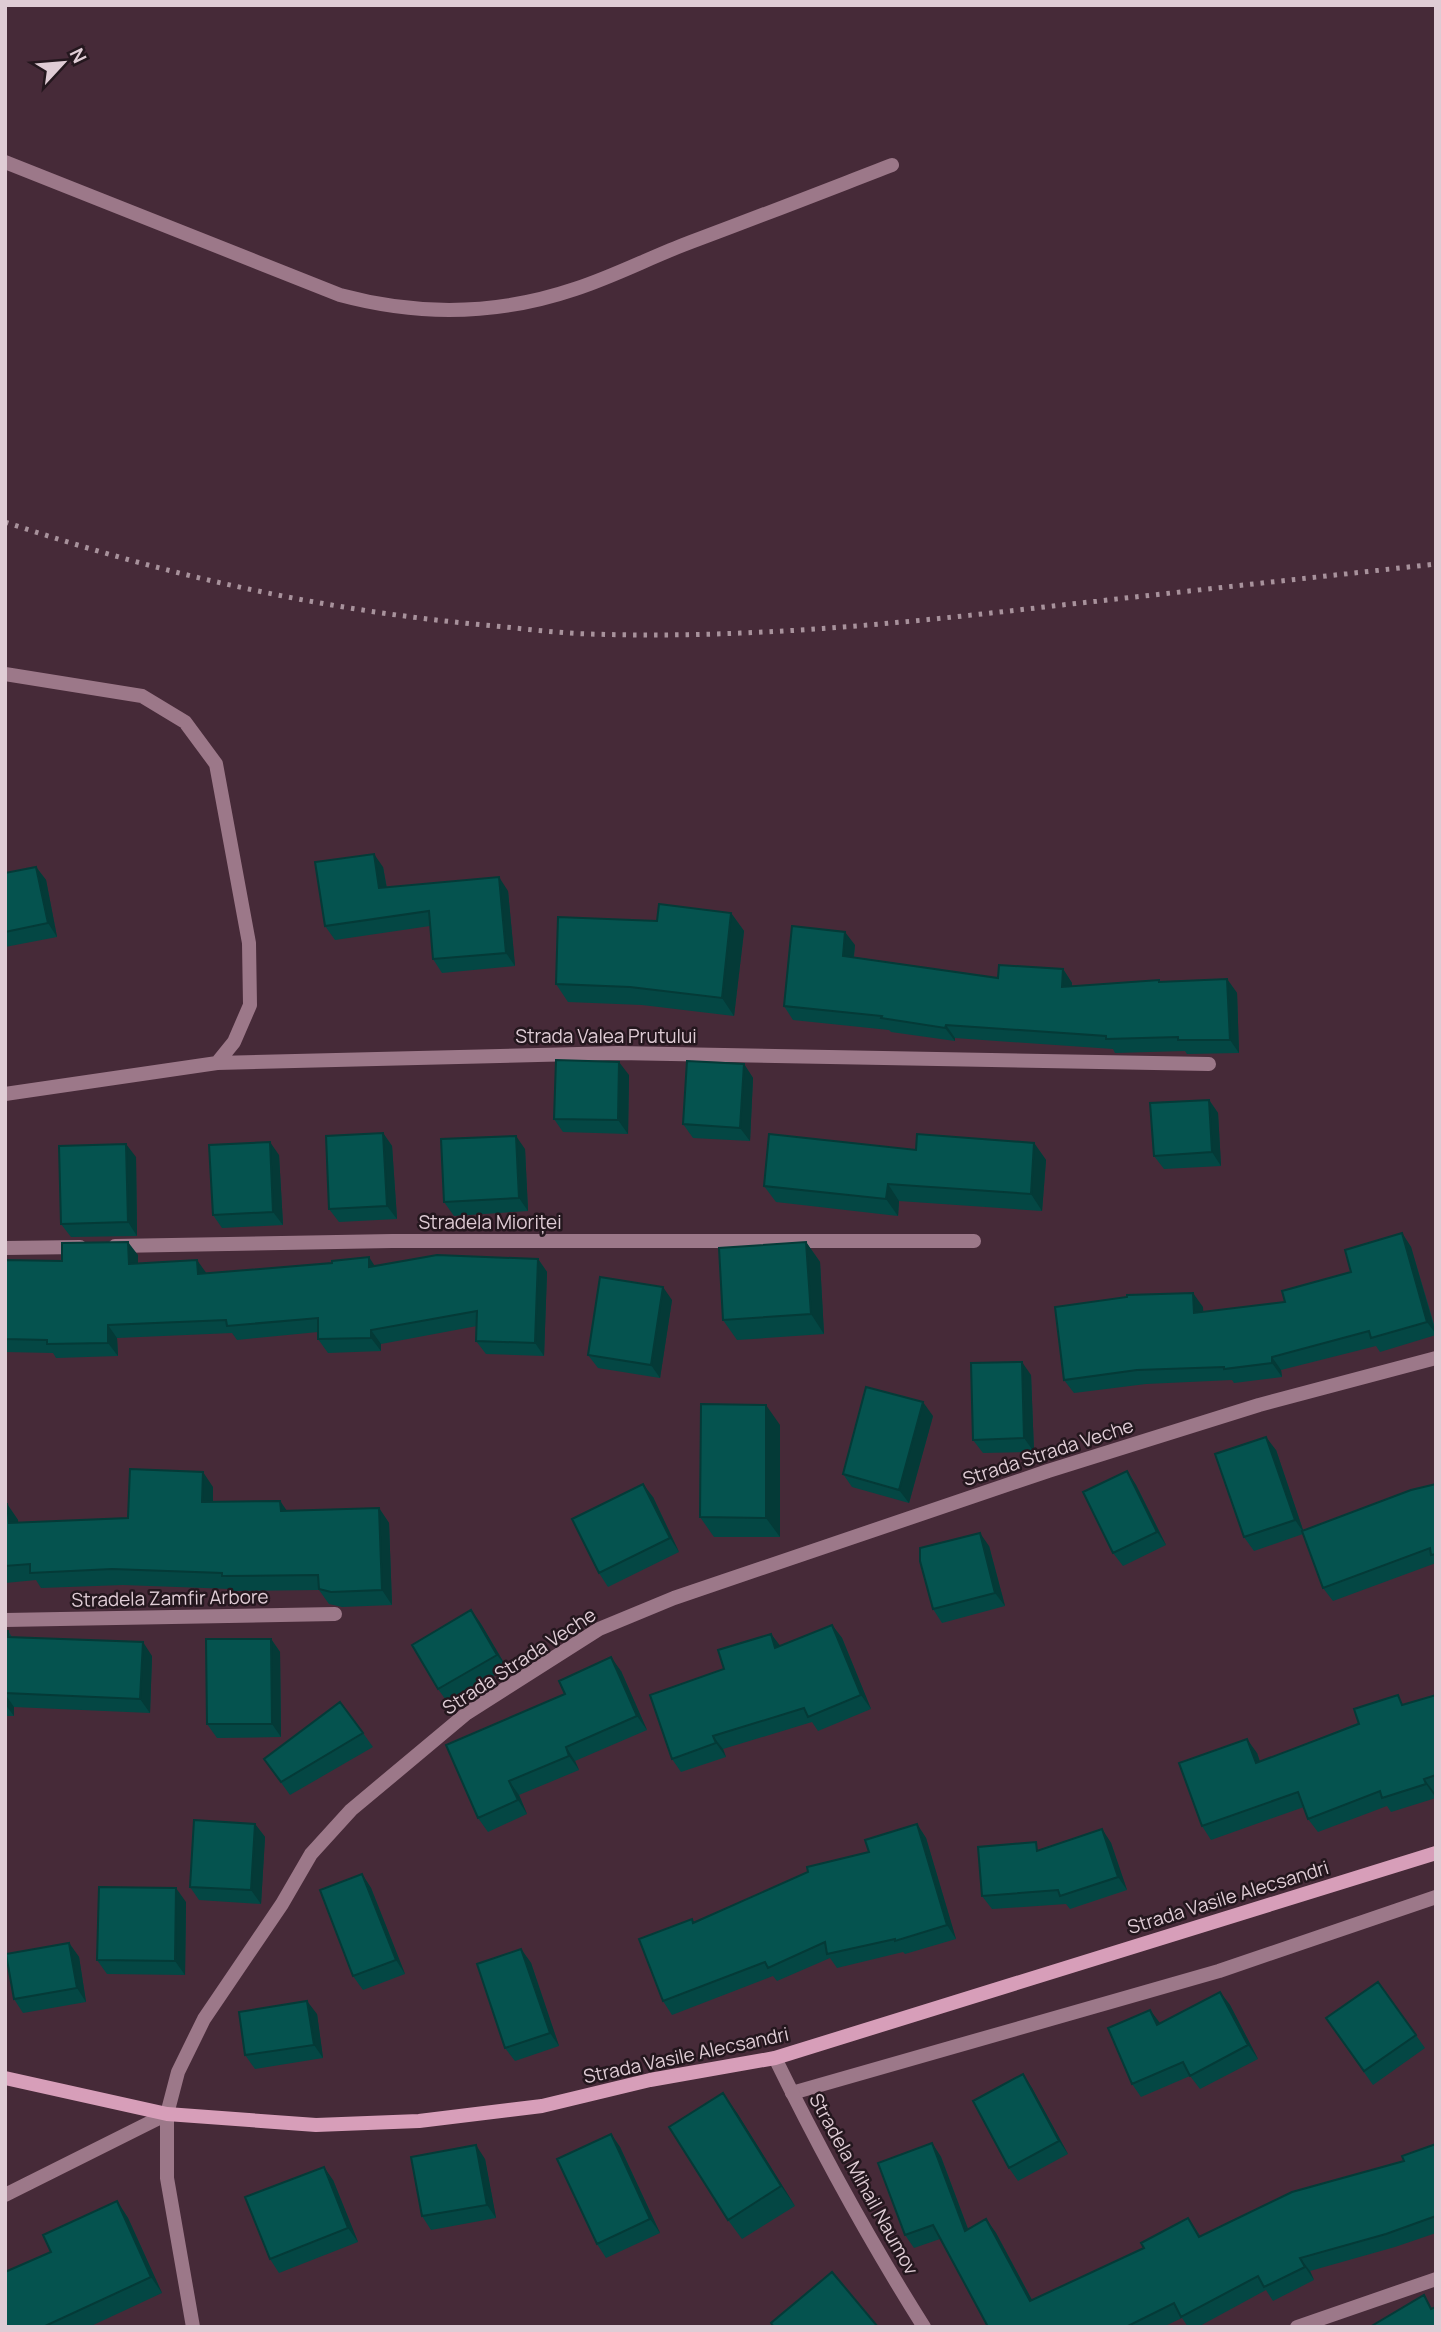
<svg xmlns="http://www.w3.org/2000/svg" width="1441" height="2332" font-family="Manrope,sans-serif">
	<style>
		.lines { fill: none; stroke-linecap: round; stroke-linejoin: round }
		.lane { stroke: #9c7889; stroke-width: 14 }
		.street { stroke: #9c7889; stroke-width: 14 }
		.secondary { stroke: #d79eb9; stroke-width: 14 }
		.rail { stroke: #a8929c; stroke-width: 5; stroke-dasharray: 3.5 7; stroke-linecap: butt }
		.wall { fill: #044744 }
		.shaded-wall { fill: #043a37 }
		.building { fill: #05534f; stroke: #043a37; stroke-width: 2 }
		.labels { text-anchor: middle; stroke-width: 5; stroke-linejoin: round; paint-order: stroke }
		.street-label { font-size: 19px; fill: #dfccd5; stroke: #24171e }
	</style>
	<rect width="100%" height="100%" fill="#462a38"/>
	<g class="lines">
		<path class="lane" d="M5,162L340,295C418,316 498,315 575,289C612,277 647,259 683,245C753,219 822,192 892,165
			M792,2093L1219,1971L1436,1897"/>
		<path class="street" d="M5,674L142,696L185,722L216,764L249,943L250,1005L234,1042L217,1063
			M5,1094L217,1063L618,1053L1209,1064
			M115,1246L392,1241H974
			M5,1248L80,1247
			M5,1620L335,1614
			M775,2058C820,2150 869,2240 924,2327
			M5,2195L167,2114
			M193,2327L167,2178V2114L178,2072L204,2019L282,1904L311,1854L351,1810L467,1713L599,1629L674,1598L1048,1471L1259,1405L1436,1358
			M1297,2327L1436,2279"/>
		<path class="secondary" d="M5,2078L167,2114L316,2125L419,2121L542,2106L650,2080L775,2058L1436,1853"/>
		<path class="rail" d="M5,522C167,576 324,611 495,626C526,629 557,633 589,634C744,639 898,624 1053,606C1180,592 1308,578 1436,564"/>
	</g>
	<path class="wall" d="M36,867L46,880L57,937L5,947V873Z
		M383,867L387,888L508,891L515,966L442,973L433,959L430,926L335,940L325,926Z
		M731,913L744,931L734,1016L642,1005L568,1002L556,984L657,921Z
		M855,945L854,957L998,978L1063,969L1072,983V986L1159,980L1161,982L1227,979L1237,993L1239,1053L1187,1054L1185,1051L1115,1053L1113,1049L955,1038V1041L891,1032L889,1030L793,1020L784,1006Z
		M744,1064L753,1078L750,1141L693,1138L683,1124Z
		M629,1075L628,1134L563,1132L554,1119Z
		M1209,1100L1218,1113L1221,1166L1164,1169L1154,1156Z
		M383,1133L392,1146L397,1219L339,1222L329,1209Z
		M1034,1143L1046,1160L1042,1211L899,1201L898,1216L776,1202L764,1186L916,1150Z
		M525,1149L528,1211L454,1216L444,1202Z
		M279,1155L283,1225L222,1228L213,1215Z
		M136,1157L137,1236L71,1237L61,1224Z
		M1402,1233L1411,1247L1436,1331V1335L1380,1352L1376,1346L1281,1370L1282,1377L1234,1383L1232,1380L1146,1384L1074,1393L1064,1380L1203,1307V1312L1285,1302L1351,1272Z
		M806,1242L820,1262L824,1334L737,1340L723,1320Z
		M138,1255V1263L206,1273L538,1259L547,1272L544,1356L486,1354L476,1341L477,1326L381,1344V1351L328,1353L318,1339V1332L237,1340L232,1333L117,1338L118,1356L56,1358L53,1353L5,1352V1260L62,1261Z
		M672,1300L660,1378L598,1368L588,1355Z
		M1031,1375L1034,1452L983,1453L973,1440Z
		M933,1416L909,1503L852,1487L843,1474Z
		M780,1425V1537H714L700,1517Z
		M1276,1450L1303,1530L1436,1484V1563L1333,1601L1323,1588L1303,1534L1254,1551L1244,1537Z
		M1127,1471L1136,1485L1166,1545L1123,1566L1113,1553Z
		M213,1487V1502L280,1501L287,1511L379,1508L389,1523L392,1605L342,1607L329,1604L319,1590L233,1591L231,1589L123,1585L41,1588L36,1580L5,1583V1504H7L18,1520V1523L128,1518Z
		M653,1497L679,1552L608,1587L599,1573Z
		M989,1546L1005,1606L942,1623L933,1609Z
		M471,1610L481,1624L507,1668L448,1703L438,1689Z
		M832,1625L842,1638L871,1709L818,1731L812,1722L723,1749L726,1757L681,1772L672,1759L724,1669L771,1634L780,1646Z
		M5,1631H8L12,1637L152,1656L150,1713L14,1707V1716H5Z
		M271,1639L280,1652L281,1737L217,1738L207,1724Z
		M621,1671L647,1730L575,1761L579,1770L519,1795L527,1814L488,1832L478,1818L446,1745Z
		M1436,1695V1792H1434L1436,1798L1391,1812L1387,1806L1318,1832L1308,1819L1304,1807L1211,1840L1202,1826L1257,1753L1260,1762L1405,1704Z
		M363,1733L373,1747L290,1795L264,1759Z
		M255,1824L265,1837L261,1904L199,1900L190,1887Z
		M917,1824L926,1838L956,1939L905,1954L903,1952L837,1968L830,1958L777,1981L773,1976L672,2015L663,2001L692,1919L694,1923L869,1852Z
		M1102,1829L1111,1843L1127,1890L1070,1909L1066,1904L992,1909L982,1896L1041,1849Z
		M362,1874L371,1888L405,1974L363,1990L353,1976Z
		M186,1902L185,1975L107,1974L97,1960Z
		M69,1943L79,1957L86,2002L23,2013L14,1999Z
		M521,1949L531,1963L559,2046L515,2061L505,2048Z
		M1378,1982L1425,2048L1373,2085L1326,2018Z
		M1220,1992L1230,2005L1258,2059L1200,2089L1190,2076L1141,2097L1132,2084Z
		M317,2014L323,2058L255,2069L245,2055Z
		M1032,2088L1068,2154L1018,2181L1009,2168Z
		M737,2113L795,2206L742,2239L728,2220Z
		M611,2134L620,2147L660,2233L606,2258L597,2244Z
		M932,2143L941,2157L968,2229L986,2219L996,2233L1032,2300L1144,2248L1188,2218L1201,2237L1404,2161L1436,2144V2233L1395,2247L1310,2271L1314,2280L1273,2301L1266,2290L1198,2327H1188L1182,2318L1163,2327H984L987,2325L940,2239L914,2248L905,2235Z
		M485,2159L496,2218L431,2230L422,2216Z
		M333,2180L358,2242L279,2273L270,2259Z
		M117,2201L128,2218L162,2293L89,2327H5L51,2252Z"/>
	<path class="shaded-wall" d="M374,854L383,867L389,902L379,888Z
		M36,867L46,880L57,937L48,923Z
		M499,877L508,891L515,966L506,953Z
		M731,913L744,931L734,1016L722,998Z
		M845,932L855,945L852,969L843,956Z
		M1063,969L1072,983L1071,1001L1062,987Z
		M1227,979L1237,993L1239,1053L1230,1040Z
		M946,1025L955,1038V1041L945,1028Z
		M619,1062L629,1075L628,1134L618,1120Z
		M744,1064L753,1078L750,1141L740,1128Z
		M1209,1100L1218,1113L1221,1166L1212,1152Z
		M383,1133L392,1146L397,1219L387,1206Z
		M516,1136L525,1149L528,1211L519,1198Z
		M270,1142L279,1155L283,1225L273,1212Z
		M1034,1143L1046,1160L1042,1211L1031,1194Z
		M126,1144L136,1157L137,1236L128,1222Z
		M888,1184L899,1201L898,1216L886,1199Z
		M1402,1233L1411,1247L1436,1334L1427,1322Z
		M128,1242L138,1255V1277L129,1264Z
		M806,1242L820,1262L824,1334L811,1314Z
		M369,1257L378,1271L369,1267Z
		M538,1259L547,1272L544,1356L535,1343Z
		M197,1260L207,1274H198Z
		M663,1287L672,1300L660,1378L651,1365Z
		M1193,1293L1203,1307L1204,1326L1194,1313Z
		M108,1325L117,1338L118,1356L108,1343Z
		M371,1330L381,1344V1351L371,1338Z
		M1272,1357L1281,1370L1282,1377L1272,1363Z
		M1022,1362L1031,1375L1034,1452L1024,1438Z
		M923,1402L933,1416L909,1503L899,1490Z
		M766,1405L780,1425V1537L766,1518Z
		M1266,1437L1276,1450L1304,1533L1295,1520Z
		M1127,1471L1136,1485L1166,1545L1157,1532Z
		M203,1472L213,1487V1518L202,1502Z
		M643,1484L653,1497L679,1552L670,1538Z
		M280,1501L291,1517L281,1511Z
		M7,1504L18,1520L20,1538L9,1523Z
		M379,1508L389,1523L392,1605L382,1590Z
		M980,1533L989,1546L1005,1606L995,1593Z
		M471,1610L481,1624L507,1668L497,1655Z
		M832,1625L842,1638L871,1709L861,1695Z
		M771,1634L781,1647L775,1648Z
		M271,1639L280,1652L281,1737L272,1724Z
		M143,1642L152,1656L150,1713L140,1699Z
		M611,1657L621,1671L647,1730L637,1716Z
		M5,1694L14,1707V1716L5,1704Z
		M713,1736L723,1749L726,1757L716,1743Z
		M1247,1739L1257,1753L1265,1777L1256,1763Z
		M566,1747L575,1761L579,1770L569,1756Z
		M1424,1779L1434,1792L1436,1798L1426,1784Z
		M509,1781L519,1795L527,1814L518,1800Z
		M255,1824L265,1837L261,1904L251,1890Z
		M917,1824L926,1838L956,1939L947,1925Z
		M1102,1829L1111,1843L1127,1890L1118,1877Z
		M362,1874L371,1888L405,1974L396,1960Z
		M176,1888L186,1902L185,1975L175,1961Z
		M69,1943L79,1957L86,2002L77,1988Z
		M521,1949L531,1963L559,2046L550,2033Z
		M1220,1992L1230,2005L1258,2059L1248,2045Z
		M307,2001L317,2014L323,2058L314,2045Z
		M1150,2010L1160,2023L1157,2025Z
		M1023,2074L1032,2088L1068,2154L1059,2141Z
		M723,2093L737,2113L795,2206L781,2186Z
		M611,2134L620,2147L660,2233L650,2219Z
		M932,2143L941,2157L974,2245L965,2231Z
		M476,2145L485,2159L496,2218L487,2205Z
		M324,2167L333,2180L358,2242L348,2228Z
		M117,2201L128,2218L162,2293L151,2277Z
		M986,2219L996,2233L1040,2315L1030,2301Z
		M1300,2258L1310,2271L1314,2280L1305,2267Z"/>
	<path class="building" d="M374,854L379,888L499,877L506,953L433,959L429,911L325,926L315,862Z
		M36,867L48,923L5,932V873Z
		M659,904L731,913L722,998L630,987L556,984L558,917L657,921Z
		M792,926L845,932L843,956L998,978L999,965L1063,969L1062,987L1159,980V982L1227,979L1230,1040H1178V1037L1106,1039V1036L946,1025L945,1028L881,1018L882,1016L784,1006Z
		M556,1060L619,1062L618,1120L554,1119Z
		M687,1061L744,1064L740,1128L683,1124Z
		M1209,1100L1212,1152L1154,1156L1150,1103Z
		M383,1133L387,1206L329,1209L326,1136Z
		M769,1134L916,1150L917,1134L1034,1143L1031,1194L888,1184L886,1199L764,1186Z
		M516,1136L519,1198L444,1202L441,1139Z
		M270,1142L273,1212L213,1215L209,1145Z
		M126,1144L128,1222L61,1224L59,1146Z
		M1402,1233L1427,1322L1371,1338L1369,1331L1272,1357V1363L1224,1369V1367L1137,1370L1064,1380L1055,1307L1127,1297V1295L1193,1293L1194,1313L1285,1302L1282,1291L1351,1272L1345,1250Z
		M128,1242L129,1264L197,1260L198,1274L332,1263V1261L369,1257V1267L437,1255L538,1259L535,1343L476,1341L477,1311L371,1330V1338L318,1339V1318L227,1326L226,1320L108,1325V1343L47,1344V1340L5,1339V1260L62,1261V1243Z
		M806,1242L811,1314L723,1320L719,1248Z
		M600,1277L663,1287L651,1365L588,1355Z
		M1022,1362L1024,1438L973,1440L971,1363Z
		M866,1387L923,1402L899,1490L843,1474Z
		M701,1404L766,1405V1518L700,1517Z
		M1266,1437L1295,1520L1244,1537L1215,1454Z
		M130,1469L203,1472L202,1502L280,1501L281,1511L379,1508L382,1590L331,1592L319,1589L318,1575L222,1576V1573L112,1569L30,1573V1564L5,1566V1504H7L9,1523L128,1518Z
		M1127,1471L1157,1532L1113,1553L1083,1492Z
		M643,1484L670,1538L599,1573L572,1519Z
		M1436,1484V1554L1431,1555L1430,1548L1323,1588L1302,1531L1411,1490Z
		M980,1533L995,1593L933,1609L920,1561V1548Z
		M471,1610L497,1655L438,1689L412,1645Z
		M832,1625L861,1695L808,1717L804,1708L713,1736L716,1743L672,1759L650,1695L724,1669L718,1650L771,1634L775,1648Z
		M5,1631H8V1637L143,1642L140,1699L5,1693Z
		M206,1639H271L272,1724H207Z
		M611,1657L637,1716L566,1747L569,1756L509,1781L518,1800L478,1818L446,1745L565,1694L559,1681Z
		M1398,1695L1402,1705L1436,1695V1775L1424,1779L1426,1784L1382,1798L1380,1791L1308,1819L1298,1792L1202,1826L1179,1763L1247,1739L1256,1763L1359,1724L1354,1709Z
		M340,1702L363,1733L281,1782L264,1759Z
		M194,1820L255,1824L251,1890L190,1887Z
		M917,1824L947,1925L895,1941V1939L827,1954L825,1942L768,1968L765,1962L663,2001L639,1939L692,1919L693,1923L808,1872L807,1867L869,1852L865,1840Z
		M1102,1829L1118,1877L1060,1896L1058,1890L982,1896L978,1847L1036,1842L1037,1851Z
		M362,1874L396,1960L353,1976L320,1890Z
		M99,1887L176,1888L175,1961L97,1960Z
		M69,1943L77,1988L14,1999L6,1954Z
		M521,1949L550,2033L505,2048L477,1964Z
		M1378,1982L1416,2035L1364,2071L1326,2018Z
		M1220,1992L1248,2045L1190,2076L1183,2062L1132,2084L1108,2028L1150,2010L1157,2025Z
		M307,2001L314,2045L245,2055L239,2012Z
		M1023,2074L1059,2141L1009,2168L973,2101Z
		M723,2093L781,2186L728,2220L669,2127Z
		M611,2134L650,2219L597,2244L557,2159Z
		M932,2143L965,2231L986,2219L1030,2301L1144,2248L1141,2243L1188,2218L1199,2237L1292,2192L1404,2161L1402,2156L1436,2144V2216L1386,2234L1300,2258L1305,2267L1264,2287L1258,2276L1181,2317L1174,2303L1126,2327H984L987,2325L933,2225L905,2235L878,2163Z
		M476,2145L487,2205L422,2216L411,2157Z
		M324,2167L348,2228L270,2259L245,2197Z
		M117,2201L151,2277L43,2327H5V2272L51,2252L43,2235Z
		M832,2272L878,2327H774L771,2323Z
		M1424,2295L1431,2309L1436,2307V2327H1370Z"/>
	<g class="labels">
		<g class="street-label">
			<text x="606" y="1043">Strada Valea Prutului</text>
			<text x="490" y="1229">Stradela Mioriței</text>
			<text transform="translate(1048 1452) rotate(-18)" y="7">Strada Strada Veche</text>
			<text transform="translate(170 1598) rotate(-1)" y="7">Stradela Zamfir Arbore</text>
			<text transform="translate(519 1661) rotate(-33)" y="7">Strada Strada Veche</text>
			<text transform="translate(1228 1897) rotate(-17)" y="7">Strada Vasile Alecsandri</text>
			<text transform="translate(686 2055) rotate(-12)" y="7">Strada Vasile Alecsandri</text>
			<text transform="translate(864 2184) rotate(61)" y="7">Stradela Mihail Naumov</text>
		</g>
	</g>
	<rect width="1441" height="2332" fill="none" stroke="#dfccd5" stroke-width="14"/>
	<g transform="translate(63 63) rotate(64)" stroke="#24171e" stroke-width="5" paint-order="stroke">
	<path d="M0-5L12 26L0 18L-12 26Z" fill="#dfccd5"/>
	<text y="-10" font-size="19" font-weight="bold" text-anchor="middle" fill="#dfccd5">N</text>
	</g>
</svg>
